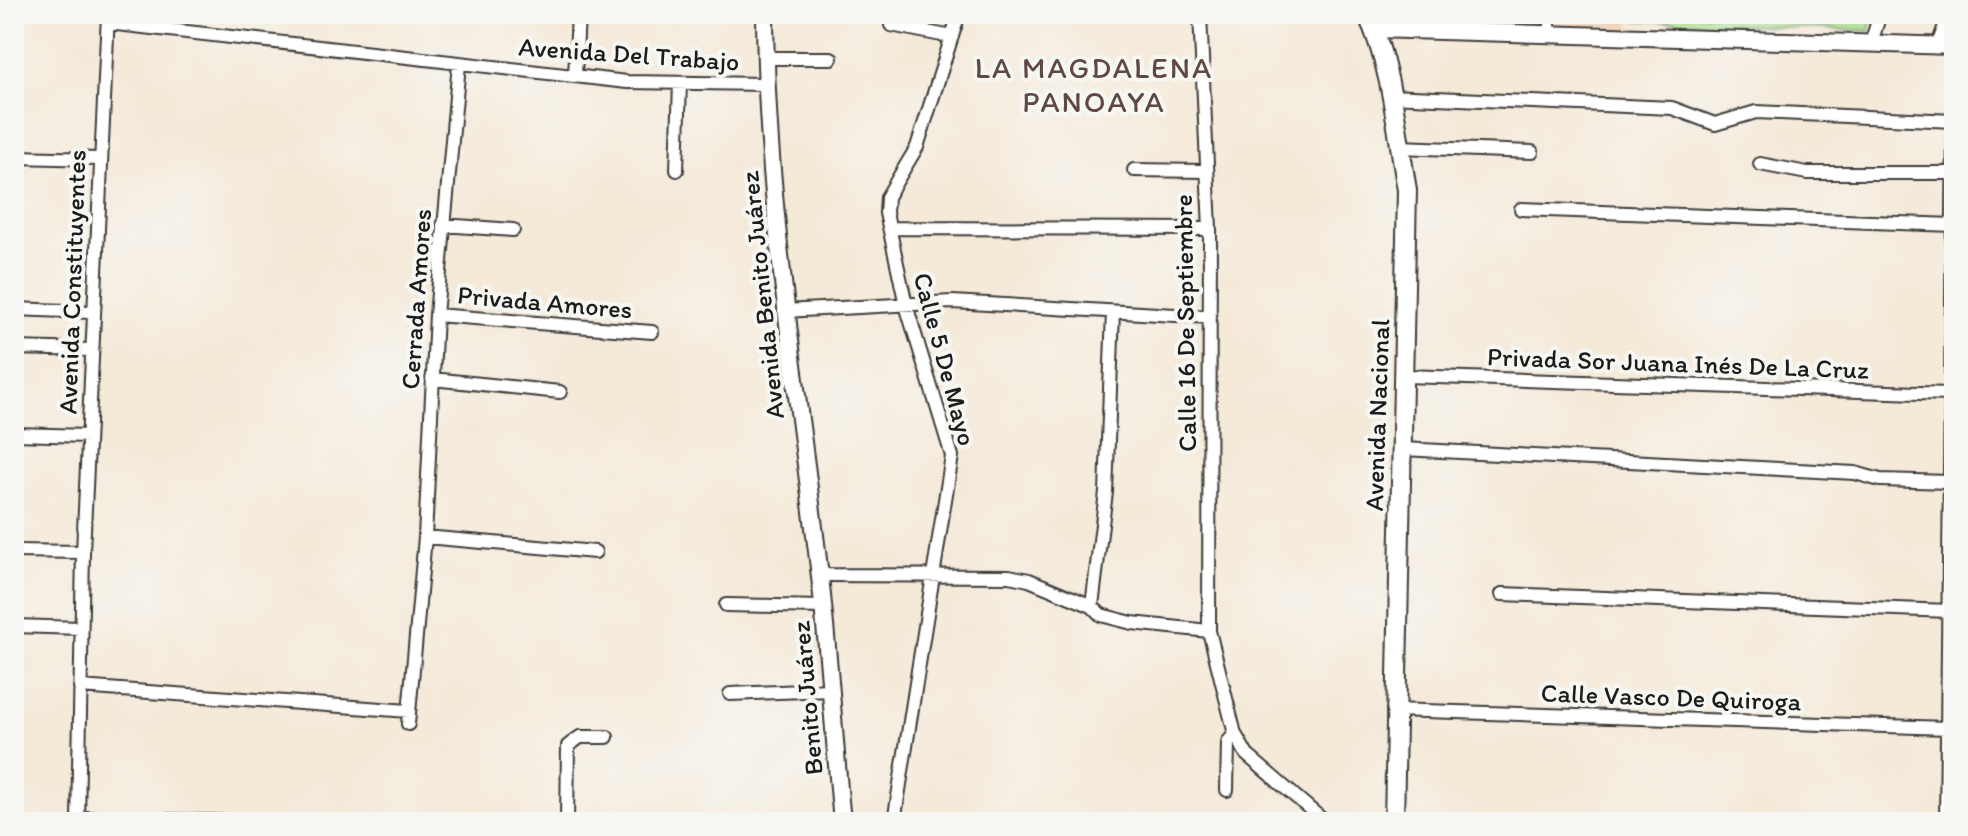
<svg xmlns="http://www.w3.org/2000/svg" width="1968" height="836" font-family="Itim,sans-serif">
	<style>
		.built { fill: #f1d5bd }
		.green { fill: #a8db8b; stroke: #627c54; stroke-width: 2 }
		.lines { fill: none; stroke-linecap: round; stroke-linejoin: round }
		.pedestrian-casing { stroke: #3d3b38; stroke-width: 14 }
		.minor-casing { stroke: #3d3b38; stroke-width: 16 }
		.tertiary-casing { stroke: #3d3b38; stroke-width: 20 }
		.secondary-casing { stroke: #3d3b38; stroke-width: 22 }
		.pedestrian { stroke: #fff; stroke-width: 10 }
		.minor { stroke: #fff; stroke-width: 12 }
		.tertiary { stroke: #fff; stroke-width: 16 }
		.secondary { stroke: #fff; stroke-width: 18 }
		.labels { text-anchor: middle; stroke-width: 8; stroke-linejoin: round; paint-order: stroke }
		.street-label { font-size: 26px; fill: #1c1c1c; stroke: #f6f6f2 }
		.quarter-label { font-size: 30px; letter-spacing: 2px; fill: #5e4841; stroke: #f6f6f2 }
	</style>
	<rect width="100%" height="100%" fill="#f6f6f2"/>
	<filter id="ink" filterUnits="userSpaceOnUse"><feTurbulence type="fractalNoise" baseFrequency=".0125" numOctaves="2"/><feDisplacementMap in="SourceGraphic" scale="16" xChannelSelector="R" yChannelSelector="G"/><feConvolveMatrix kernelMatrix="1 2 1 2 8 2 1 2 1" color-interpolation-filters="sRGB"/></filter>
	<filter id="wash" filterUnits="userSpaceOnUse"><feTurbulence type="fractalNoise" baseFrequency=".006" numOctaves="4" result="noise"/><feDisplacementMap in="SourceGraphic" scale="32" xChannelSelector="R" yChannelSelector="G"/><feGaussianBlur stdDeviation="1.8" result="paint"/><feColorMatrix in="noise" values="0 0 0 0 0 0 0 0 0 0 0 0 0 0 0 0 0 1.4 0 .05"/><feComposite in="paint" operator="in"/></filter>
	<g filter="url(#wash)">
		<rect width="100%" height="100%" fill="#f5e9d8"/>
		<path class="built" d="M1496,14H1631V34L1495,30Z"/>
		<path class="green" d="M1635,14H1871L1870,31L1635,20Z"/>
	</g>
	<g filter="url(#ink)">
		<g class="lines">
			<defs>
				<path id="pedestrian" d="M1550,32V14"/>
				<path id="minor" d="M1200,14L1210,229L1209,631L1235,734L1247,755L1325,822
					M1453,14V29
					M108,23L627,82L765,84
					M891,25L952,37
					M1871,43L1880,14
					M1938,45L1949,14
					M765,58H831
					M575,76L578,14
					M1389,96L1672,108L1715,124L1756,112L1954,121
					M1399,147L1532,152
					M14,157L99,159
					M1760,164L1807,173H1953
					M677,170L680,83
					M1134,170L1205,171
					M1521,209L1954,225
					M443,225L513,230
					M890,228L1210,229
					M14,309L92,312
					M784,311L952,302L1210,317
					M436,315L652,332
					M14,348L91,350
					M1405,376L1949,394
					M432,379L560,392
					M14,434L88,436
					M1403,449L1855,473L1880,480L1950,482
					M425,537L595,552
					M14,551L83,552
					M820,570L826,575L1009,576L1029,580L1092,606L1101,615L1132,623L1209,631
					M1502,594L1950,611
					M726,605L823,607
					M1092,606L1106,492L1113,312
					M14,626L81,628
					M80,687L409,711
					M730,694L830,690
					M1393,710L1948,728
					M408,724L425,537L436,315L459,64
					M1227,790L1228,742L1235,734
					M78,818L246,822
					M78,822L83,552L108,14
					M567,822L568,746L580,737H607
					M894,822L952,456L906,305L886,213L887,197L917,147L959,14
					M1946,822L1954,126"/>
				<path id="tertiary" d="M765,14C766,201 797,384 819,568C829,653 834,738 842,822
					M1374,29L1954,46"/>
				<path id="secondary" d="M1367,14C1392,67 1397,133 1407,190L1394,822"/>
			</defs>
			<use href="#pedestrian" class="pedestrian-casing"/>
			<use href="#minor" class="minor-casing"/>
			<use href="#tertiary" class="tertiary-casing"/>
			<use href="#secondary" class="secondary-casing"/>
			<use href="#pedestrian" class="pedestrian"/>
			<use href="#minor" class="minor"/>
			<use href="#tertiary" class="tertiary"/>
			<use href="#secondary" class="secondary"/>
		</g>
	</g>
	<g class="labels">
		<g class="street-label">
			<text transform="translate(629 54) rotate(4)" y="9">Avenida Del Trabajo</text>
			<text transform="translate(72 282) rotate(-88)" y="9">Avenida Constituyentes</text>
			<text transform="translate(762 295) rotate(-96)" y="9">Avenida Benito Juárez</text>
			<text transform="translate(416 299) rotate(-86)" y="9">Cerrada Amores</text>
			<text transform="translate(545 302) rotate(5)" y="9">Privada Amores</text>
			<text transform="translate(1185 323) rotate(-91)" y="9">Calle 16 De Septiembre</text>
			<text transform="translate(945 359) rotate(75)" y="9">Calle 5 De Mayo</text>
			<text transform="translate(1678 363) rotate(2)" y="9">Privada Sor Juana Inés De La Cruz</text>
			<text transform="translate(1377 415) rotate(-88)" y="9">Avenida Nacional</text>
			<text transform="translate(1671 697) rotate(2)" y="9">Calle Vasco De Quiroga</text>
			<text transform="translate(807 698) rotate(-95)" y="9">Benito Juárez</text>
		</g>
		<g class="quarter-label">
			<text x="1094" y="78">LA MAGDALENA<tspan x="1094" dy="34">PANOAYA</tspan></text>
		</g>
	</g>
	<rect width="1968" height="836" fill="none" stroke="#f6f6f2" stroke-width="48"/>
</svg>
